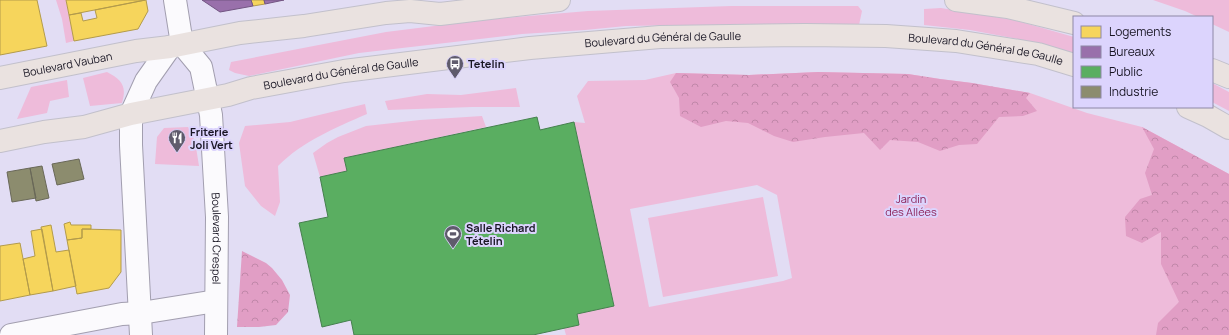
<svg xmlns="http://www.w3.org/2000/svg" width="1229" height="335" font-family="Manrope,sans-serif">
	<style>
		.green { fill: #eebbda; fill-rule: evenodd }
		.forest { fill: url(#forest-crowns) }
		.homes { fill: #f6d55c; stroke: #b39b4b }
		.offices { fill: #9970ab; stroke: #725582 }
		.public { fill: #5aae61; stroke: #46804e }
		.industry { fill: #8c8c6e; stroke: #696858 }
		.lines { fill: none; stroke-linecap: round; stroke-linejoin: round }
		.minor-casing { stroke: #a29eaf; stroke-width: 24 }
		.major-casing { stroke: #c2c0cb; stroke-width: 24 }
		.minor { stroke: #fbfafd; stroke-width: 22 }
		.major { stroke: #eae2e0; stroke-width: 22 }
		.labels { text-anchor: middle; stroke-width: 4; stroke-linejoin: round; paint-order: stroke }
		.street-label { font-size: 11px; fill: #181523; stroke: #dcd4fd }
		.poi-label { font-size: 11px; font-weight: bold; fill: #181523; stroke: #dcd4fd; text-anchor: start }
		.park-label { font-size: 11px; fill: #8a2056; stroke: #dcd4fd }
	</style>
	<defs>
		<pattern id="forest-crowns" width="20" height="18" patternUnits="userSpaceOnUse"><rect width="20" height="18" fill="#e19ec5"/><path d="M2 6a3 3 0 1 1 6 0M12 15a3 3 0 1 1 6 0" fill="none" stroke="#c087a9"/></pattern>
	</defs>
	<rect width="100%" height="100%" fill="#e2ddf4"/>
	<path class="green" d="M56,0H66L74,41L66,43L62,19Z
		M1153,0H1229V32L1212,24V17H1198L1185,11Z
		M731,6H858L862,11L859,25H685L626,26L585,30L522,34L359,53L249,76L235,73L229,70L231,62L386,32L482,20L588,11Z
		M941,8L1014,20L1074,37V53L1023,40L970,30L924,25V9Z
		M107,72C122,80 127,86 122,103L90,106L83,78Z
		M818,72L908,74L940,79L972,83L1030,93L1087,113L1142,127L1229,174V335H566L564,328L579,325L577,314L614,305L574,122L585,123L577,96L588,81L645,80L676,73L749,75ZM757,185L777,195L792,278L783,281L649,307L630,209Z
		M67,80L69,97L50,101L47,113L17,119L31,87Z
		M1212,83L1229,92V111L1212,102Z
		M516,88L520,107H472L388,110L385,101L427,94L461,95Z
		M365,104L367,114C335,128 303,141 278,166L280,202L275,216L261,206L245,186L239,143L245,126L290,122Z
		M482,116L486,127L344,158L347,171L320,177L313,153L327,143L338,137L366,126L420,120Z
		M188,127L195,141L199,166L155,164L157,137L164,128Z
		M763,197L778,276L663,297L648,218Z"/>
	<path class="forest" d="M818,72L908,74L940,79L972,83L1030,93L1026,98L1037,111L1023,116L999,117L977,144L959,145L940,151L918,142L890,140L880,150L864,133L825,137L793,142L774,136L748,123L726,121L701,127L680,116L679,98L670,82L676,73L749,75Z
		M1142,127L1229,174V335H1156L1158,323L1179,302L1161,264V232L1142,243L1126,236L1125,217L1140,199L1152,195L1145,173L1154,149Z
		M242,251L266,263L272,268L282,280L290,295L288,312L276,325L259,327H237Z"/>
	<path class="homes" d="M0,0H37L47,46L0,55Z
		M66,0H145L69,15Z
		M146,0L148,11L138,29L74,41L69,15L81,13L83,21L97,18L95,10Z
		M251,0H264L265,4L253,6Z
		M70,222L71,225H91V229H82V238L67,240L64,224Z
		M51,225L56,252L69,250L76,286L53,291L41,227Z
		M42,229L53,291L30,295L23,259L35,256L31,231Z
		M82,229L121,230V272L109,288L77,294L67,240L82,238Z
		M20,243L30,295L0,301V246Z"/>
	<path class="offices" d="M202,0H251L253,6L220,12Z
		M264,0H284L265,4Z"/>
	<path class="public" d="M537,117L540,130L574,122L614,306L577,314L579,325L533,335H354L351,320L322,327L299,223L328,217L320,177L347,171L344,158Z"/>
	<path class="industry" d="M79,159L84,179L57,185L52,164Z
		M42,166L49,198L36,201L30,168Z
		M30,168L36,198L12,202L7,172Z"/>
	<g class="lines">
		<defs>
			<g id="minor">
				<path id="s1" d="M175,0L182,44L201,67L211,115L217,217L216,335"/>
				<path d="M11,335L122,314L141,313L216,301"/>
				<path d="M141,335L131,145V114L146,81L170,47"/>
			</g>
			<g id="major">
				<path d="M956,0L1008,7L1074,23"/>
				<path d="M1212,70L1229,77"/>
				<path id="s2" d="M0,78L136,51L170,47L240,33L304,26L386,13L410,11L440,14L559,0"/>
				<path d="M1188,107L1208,116L1229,128"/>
				<path id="s3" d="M0,141L44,132L84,127L131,114L228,95L251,88L344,71L530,48L660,37L805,35L886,36L956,41L1038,54L1074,65"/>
			</g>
		</defs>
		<use href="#minor" class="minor-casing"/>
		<use href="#major" class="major-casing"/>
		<use href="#minor" class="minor"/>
		<use href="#major" class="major"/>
	</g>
	<defs>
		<symbol id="bus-pin" viewBox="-11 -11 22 30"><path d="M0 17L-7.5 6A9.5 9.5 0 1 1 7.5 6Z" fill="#5f5b6c" stroke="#dcd4fd"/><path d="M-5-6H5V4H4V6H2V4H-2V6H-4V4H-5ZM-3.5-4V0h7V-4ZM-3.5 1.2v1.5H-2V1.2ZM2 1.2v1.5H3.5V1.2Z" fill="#fff"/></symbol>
		<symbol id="restaurant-pin" viewBox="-11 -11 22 30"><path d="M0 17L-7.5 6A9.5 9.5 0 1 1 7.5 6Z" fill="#5f5b6c" stroke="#dcd4fd"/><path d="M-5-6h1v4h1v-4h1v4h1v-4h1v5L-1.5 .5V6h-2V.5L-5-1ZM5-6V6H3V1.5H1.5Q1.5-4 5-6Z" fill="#fff"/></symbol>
		<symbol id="stadium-pin" viewBox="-11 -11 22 30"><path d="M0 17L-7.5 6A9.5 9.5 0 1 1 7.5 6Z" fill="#5f5b6c" stroke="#dcd4fd"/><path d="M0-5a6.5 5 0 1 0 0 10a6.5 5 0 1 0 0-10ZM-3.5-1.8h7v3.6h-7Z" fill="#fff"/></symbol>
	</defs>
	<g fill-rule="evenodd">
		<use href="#bus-pin" x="445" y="54" width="20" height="27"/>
		<use href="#restaurant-pin" x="167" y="128" width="20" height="27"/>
		<use href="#stadium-pin" x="443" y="224" width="20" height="27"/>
	</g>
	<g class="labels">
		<g class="street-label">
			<text dy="4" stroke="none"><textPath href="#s3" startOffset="672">Boulevard du Général de Gaulle</textPath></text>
			<text dy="4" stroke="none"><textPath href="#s3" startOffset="996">Boulevard du Général de Gaulle</textPath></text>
			<text dy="4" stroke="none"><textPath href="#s2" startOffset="69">Boulevard Vauban</textPath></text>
			<text dy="4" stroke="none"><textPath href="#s3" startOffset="348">Boulevard du Général de Gaulle</textPath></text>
			<text dy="4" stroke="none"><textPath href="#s1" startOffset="247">Boulevard Crespel</textPath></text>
		</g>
		<g class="poi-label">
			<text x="468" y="68">Tetelin</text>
			<text x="190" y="136">Friterie<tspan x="190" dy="13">Joli Vert</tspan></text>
			<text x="466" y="232">Salle Richard<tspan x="466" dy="13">Tételin</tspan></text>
		</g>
		<g class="park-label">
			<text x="911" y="203">Jardin<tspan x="911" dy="13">des Allées</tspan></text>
		</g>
	</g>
	<rect x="1073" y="16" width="140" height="92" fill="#dcd4fd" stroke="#8e88a6"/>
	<rect x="1081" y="26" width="20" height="12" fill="#f6d55c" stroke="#8e88a6"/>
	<text x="1109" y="36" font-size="12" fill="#181523">Logements</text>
	<rect x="1081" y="46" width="20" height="12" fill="#9970ab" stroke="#8e88a6"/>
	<text x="1109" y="56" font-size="12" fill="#181523">Bureaux</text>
	<rect x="1081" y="66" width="20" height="12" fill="#5aae61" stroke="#8e88a6"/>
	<text x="1109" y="76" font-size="12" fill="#181523">Public</text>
	<rect x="1081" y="86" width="20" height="12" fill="#8c8c6e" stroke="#8e88a6"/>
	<text x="1109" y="96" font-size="12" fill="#181523">Industrie</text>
</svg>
